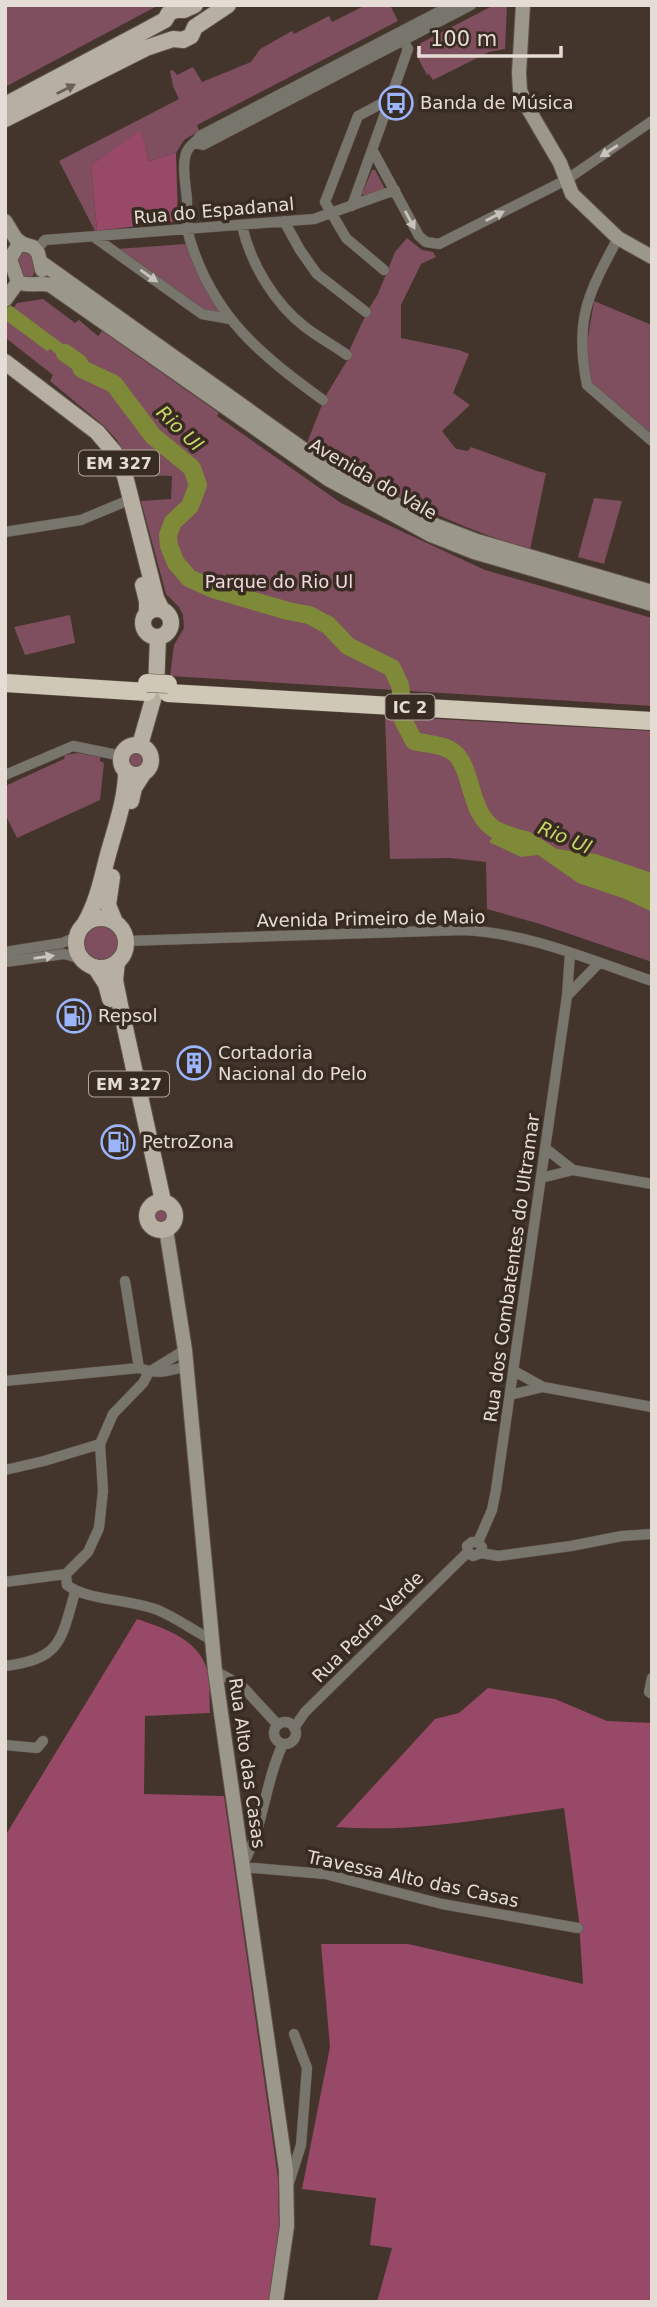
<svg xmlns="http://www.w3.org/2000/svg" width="657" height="2307" font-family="'DejaVu Sans',sans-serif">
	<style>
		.green { fill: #7f4e5f }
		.forest { fill: #974967 }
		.water { fill: #7e8a37 }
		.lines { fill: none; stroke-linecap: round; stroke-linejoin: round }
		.river { stroke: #7e8a37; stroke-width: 18 }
		.street-casing { stroke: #60534a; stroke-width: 11 }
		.secondary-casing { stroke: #60534a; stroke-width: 16 }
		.primary-casing { stroke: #60534a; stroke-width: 18 }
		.highway-casing { stroke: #60534a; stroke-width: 19 }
		.street { stroke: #78756d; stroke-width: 10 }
		.secondary { stroke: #9c978b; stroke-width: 14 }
		.primary { stroke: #b7b0a2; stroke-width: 16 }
		.highway { stroke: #d0c8b6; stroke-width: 18 }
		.highway-bridge-casing { stroke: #60534a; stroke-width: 19; stroke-linecap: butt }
		.highway-bridge { stroke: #d0c8b6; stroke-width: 18 }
		.oneway { fill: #6b6055 }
		.oneway2 { fill: #cac2bc }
		.labels { text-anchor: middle; stroke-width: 7; stroke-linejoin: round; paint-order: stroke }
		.shield { fill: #382b21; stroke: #b1a7a0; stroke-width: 2 }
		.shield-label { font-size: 16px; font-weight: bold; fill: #e5dcd6 }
		.poi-label { font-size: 18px; fill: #e5dcd6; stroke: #382b21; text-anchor: start }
		.street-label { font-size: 18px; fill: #e5dcd6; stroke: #382b21 }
		.park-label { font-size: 18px; fill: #f1d9e0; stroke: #382b21 }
		.water-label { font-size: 19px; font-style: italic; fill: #c7d868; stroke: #382b21 }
	</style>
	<rect width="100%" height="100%" fill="#43352b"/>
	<path class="green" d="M5,5H159L5,87Z
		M366,5H390L398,21L197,125L199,131L184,140L176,153L149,161L141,131L91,165L97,231H95L59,161L179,99L173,86L170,71L173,70L177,75L193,67L202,82L251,62L260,49L292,31L294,34L329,16L332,22Z
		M494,5H507L505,49L489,52L433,80L429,74L427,75L416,54L421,43Z
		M372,170H375L384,187L383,190L364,196L362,194Z
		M407,238L422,250L433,252L436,257L421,264L401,305V338L459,350L469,354L453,393L470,405L442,431L456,449L468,451L471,447L537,471L546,473L530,550C449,524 378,490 307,443L325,397L348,359V353L368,310L378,294L395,252Z
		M186,244L222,313L203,309L117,249Z
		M24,251L32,256C34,265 39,275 27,279L21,276L17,262L21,253Z
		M43,299L75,323L79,320L98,336L102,331L219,413L217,416L341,503L485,570L652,618V706L170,676L174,645L184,628L183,615L179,607L166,594L141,501L171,499L172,476L134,475L117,440L103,425L50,381L53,375L7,339C1,324 9,315 17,303Z
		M594,301L652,325V434L593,387C579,367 591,324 594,301Z
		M594,498L622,501L604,564L578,557Z
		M70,615L75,643L25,655L14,627Z
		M385,716L652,731V962L540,924L487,909L486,862L450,858L390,859Z
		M129 760a8 8 0 1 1 16 0a8 8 0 1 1-16 0Z
		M78,753L100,757V761L104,763L100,800L17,838L5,814V786L64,759L65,755Z
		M83 943a18 18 0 1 1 36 0a18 18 0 1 1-36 0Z
		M153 1215a9 9 0 1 1 18 0a9 9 0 1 1-18 0Z"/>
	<path class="forest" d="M141,130L149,161L176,153L178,221L97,231L91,165Z
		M137,1619C161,1627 195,1638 205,1664C211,1678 209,1698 210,1713L145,1716L144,1794L224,1796L278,2178L279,2228L269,2302H5V1836Z
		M488,1688L555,1699L607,1721L652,1723V2302H377L392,2248L370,2245L376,2198L302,2189L330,2047L321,1944H408L583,1984L579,1921L564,1808C489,1818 412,1833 336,1827L435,1719L459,1713Z"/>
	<path class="water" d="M5,301L87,362L80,372L50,349L47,351L5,320Z
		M503,825L530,832L557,849L596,854L652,873V912L625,899L578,883L538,855L521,857L489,842Z"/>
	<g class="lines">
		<path class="river" d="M65,353L79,363L82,369L114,384L153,436L192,468L198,485L190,506L173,522L168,535L169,546L176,563L189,578L213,589L288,611L309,615L328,625L348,646L392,668L400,685L401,693
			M402,713L403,720L414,741C425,744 442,744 452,751C473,765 468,811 493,828C500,833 510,835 519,839"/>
		<defs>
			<path id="street" d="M195,143L203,145L471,5
				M373,151L419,236L426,242L439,244L566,180L652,121
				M352,206L408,49L403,40
				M284,221L300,250L317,274L366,312
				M242,226C251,264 274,303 305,327C318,337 333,345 347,355
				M94,237L202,314L230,319
				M618,238C588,294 574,319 587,385L652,441
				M36,250L45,240L314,219L395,190
				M384,270L346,238L325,202L358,116L392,98
				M323,400C261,355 215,318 191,243C186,230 187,214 187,200C186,186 180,159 189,148C193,143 197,141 200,136L452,5
				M5,532L81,520L124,502
				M5,775L73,746L122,756
				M126,941L463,930C529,933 590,960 652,981
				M5,952L62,943L76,937
				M5,962L64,954L82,959
				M567,996L599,963
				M545,1148L573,1170
				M541,1178L573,1170L652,1184
				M125,1281L139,1368
				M185,1350L149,1372L143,1383L113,1414L100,1444L103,1491L99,1528L88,1552L66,1574L67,1585C87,1601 133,1599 160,1611C178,1619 194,1631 212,1640
				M514,1371L543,1387L652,1407
				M5,1381L139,1368C156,1375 170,1371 187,1366
				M510,1395L543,1387
				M5,1470L44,1461L100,1444
				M478,1542L492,1510L496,1490L567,996L570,953
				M481,1553L482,1547L478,1542H472L467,1546L468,1552L473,1556L481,1553L498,1556L571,1546L622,1536L652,1534
				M5,1582L66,1574
				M5,1666C61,1659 61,1641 75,1592
				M215,1671L241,1685L278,1725
				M652,1678L649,1692L652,1694
				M274 1733a11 11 0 1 1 22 0a11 11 0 1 1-22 0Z
				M294,1728L305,1712L468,1552
				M283,1744C264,1783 264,1830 241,1867L325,1874L442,1904L578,1928
				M5,1745L37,1748L43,1741
				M289,2183L301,2145L307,2068L294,2034"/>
			<path id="secondary" d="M523,5L519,73L520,90L526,105L560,163L572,194L618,238L652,257
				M5,221L16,239L23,244L33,247L38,253L42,270
				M42,263L334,471L435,525L477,541L652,592
				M18,282C28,287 39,282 50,285L328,479L431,535L474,552L652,604
				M18,282L10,259L17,247L23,244
				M5,300L18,282
				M166,1229L185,1350L215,1671L286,2170L287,2226L276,2302"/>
			<path id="primary" d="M5,105L141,33L165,20L169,13L176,10H184L195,5
				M5,119L146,48L173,39L183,40L191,36L195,27L228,5
				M5,362L97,432L114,452L125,476L156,598L162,610
				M143,585L147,601V613
				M143 623a14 14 0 1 1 28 0a14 14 0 1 1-28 0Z
				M121 760a15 15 0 1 1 30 0a15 15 0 1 1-30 0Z
				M140,745L156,689L158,637
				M131,801L134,788L143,774
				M112,877L108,905L115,922
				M76 943a25 25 0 1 1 50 0a25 25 0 1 1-50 0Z
				M85,923C98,901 102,876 109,851C116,826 126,798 126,772
				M117,962L115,980L120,1005L163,1201
				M95,967L106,984L110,999
				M147 1216a14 14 0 1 1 28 0a14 14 0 1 1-28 0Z"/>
			<path id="highway" d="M5,683L147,692
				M168,693L652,721"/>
		</defs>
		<use href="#street" class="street-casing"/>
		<use href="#secondary" class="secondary-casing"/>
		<use href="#primary" class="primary-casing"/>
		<use href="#highway" class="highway-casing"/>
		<use href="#street" class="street"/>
		<use href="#secondary" class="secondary"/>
		<use href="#primary" class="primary"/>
		<use href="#highway" class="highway"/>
		<defs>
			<path id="highway-bridge" d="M147,683L168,684"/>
		</defs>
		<use href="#highway-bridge" class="highway-bridge-casing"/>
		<use href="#highway-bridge" class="highway-bridge"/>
	</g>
	<defs><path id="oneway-solid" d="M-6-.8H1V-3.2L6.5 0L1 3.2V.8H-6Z" transform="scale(1.75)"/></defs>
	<use class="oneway" href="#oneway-solid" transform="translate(66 89) rotate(-27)"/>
	<g class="oneway2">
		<use href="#oneway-solid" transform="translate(609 151) rotate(147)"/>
		<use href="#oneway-solid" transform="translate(495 216) rotate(-27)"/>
		<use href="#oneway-solid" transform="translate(410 220) rotate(62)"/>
		<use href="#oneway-solid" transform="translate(149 276) rotate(35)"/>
		<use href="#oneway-solid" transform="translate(44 957) rotate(-8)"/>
	</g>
	<defs>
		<symbol id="bus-ring" viewBox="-11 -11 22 22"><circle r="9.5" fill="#382b21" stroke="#9bb5fd" stroke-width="1.5"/><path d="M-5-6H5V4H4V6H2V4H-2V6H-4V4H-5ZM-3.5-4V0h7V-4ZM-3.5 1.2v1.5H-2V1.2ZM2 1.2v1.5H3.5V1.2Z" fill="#9bb5fd"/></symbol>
		<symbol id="fuel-ring" viewBox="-11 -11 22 22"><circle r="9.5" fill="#382b21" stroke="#9bb5fd" stroke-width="1.5"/><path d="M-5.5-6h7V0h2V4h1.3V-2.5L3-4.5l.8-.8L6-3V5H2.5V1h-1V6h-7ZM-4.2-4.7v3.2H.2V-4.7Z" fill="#9bb5fd"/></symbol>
		<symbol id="building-ring" viewBox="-11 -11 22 22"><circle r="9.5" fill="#382b21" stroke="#9bb5fd" stroke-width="1.5"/><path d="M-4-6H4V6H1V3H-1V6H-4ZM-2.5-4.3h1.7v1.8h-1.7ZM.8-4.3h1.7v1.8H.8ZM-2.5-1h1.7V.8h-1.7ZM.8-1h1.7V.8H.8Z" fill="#9bb5fd"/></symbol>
	</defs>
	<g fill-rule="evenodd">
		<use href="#bus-ring" x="377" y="84" width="38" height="38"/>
		<use href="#fuel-ring" x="55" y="997" width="38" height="38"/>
		<use href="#building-ring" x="175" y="1044" width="38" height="38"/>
		<use href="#fuel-ring" x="99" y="1123" width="38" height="38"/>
	</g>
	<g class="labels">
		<g class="shield">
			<rect x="79" y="450.5" width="80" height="25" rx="5"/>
			<rect x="385.5" y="694.5" width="49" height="25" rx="5"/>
			<rect x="89" y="1071.5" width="80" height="25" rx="5"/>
		</g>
		<g class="shield-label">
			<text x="119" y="469">EM 327</text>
			<text x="410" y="713">IC 2</text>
			<text x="129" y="1090">EM 327</text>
		</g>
		<g class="poi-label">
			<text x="420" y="109">Banda de Música</text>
			<text x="98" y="1022">Repsol</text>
			<text x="218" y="1059">Cortadoria<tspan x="218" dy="21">Nacional do Pelo</tspan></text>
			<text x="142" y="1148">PetroZona</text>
		</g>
		<g class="street-label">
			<text transform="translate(214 211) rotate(-5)" y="6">Rua do Espadanal</text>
			<text transform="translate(373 479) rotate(30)" y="6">Avenida do Vale</text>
			<text transform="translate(371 919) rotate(-1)" y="6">Avenida Primeiro de Maio</text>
			<text transform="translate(512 1268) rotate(-82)" y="6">Rua dos Combatentes do Ultramar</text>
			<text transform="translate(368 1627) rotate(-45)" y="6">Rua Pedra Verde</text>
			<text transform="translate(247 1763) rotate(82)" y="6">Rua Alto das Casas</text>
			<text transform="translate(413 1879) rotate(12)" y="6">Travessa Alto das Casas</text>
		</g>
		<g class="park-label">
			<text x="279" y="588">Parque do Rio Ul</text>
		</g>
		<g class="water-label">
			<text transform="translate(180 428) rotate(44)" y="7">Rio Ul</text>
			<text transform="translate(565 837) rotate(23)" y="7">Rio Ul</text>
		</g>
	</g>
	<rect width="657" height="2307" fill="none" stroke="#e5dcd6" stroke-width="14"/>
	<path d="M419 46v10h142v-10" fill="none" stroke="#e5dcd6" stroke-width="3.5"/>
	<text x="430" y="46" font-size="21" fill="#e5dcd6" stroke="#382b21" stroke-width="5" paint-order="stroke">100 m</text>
</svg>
